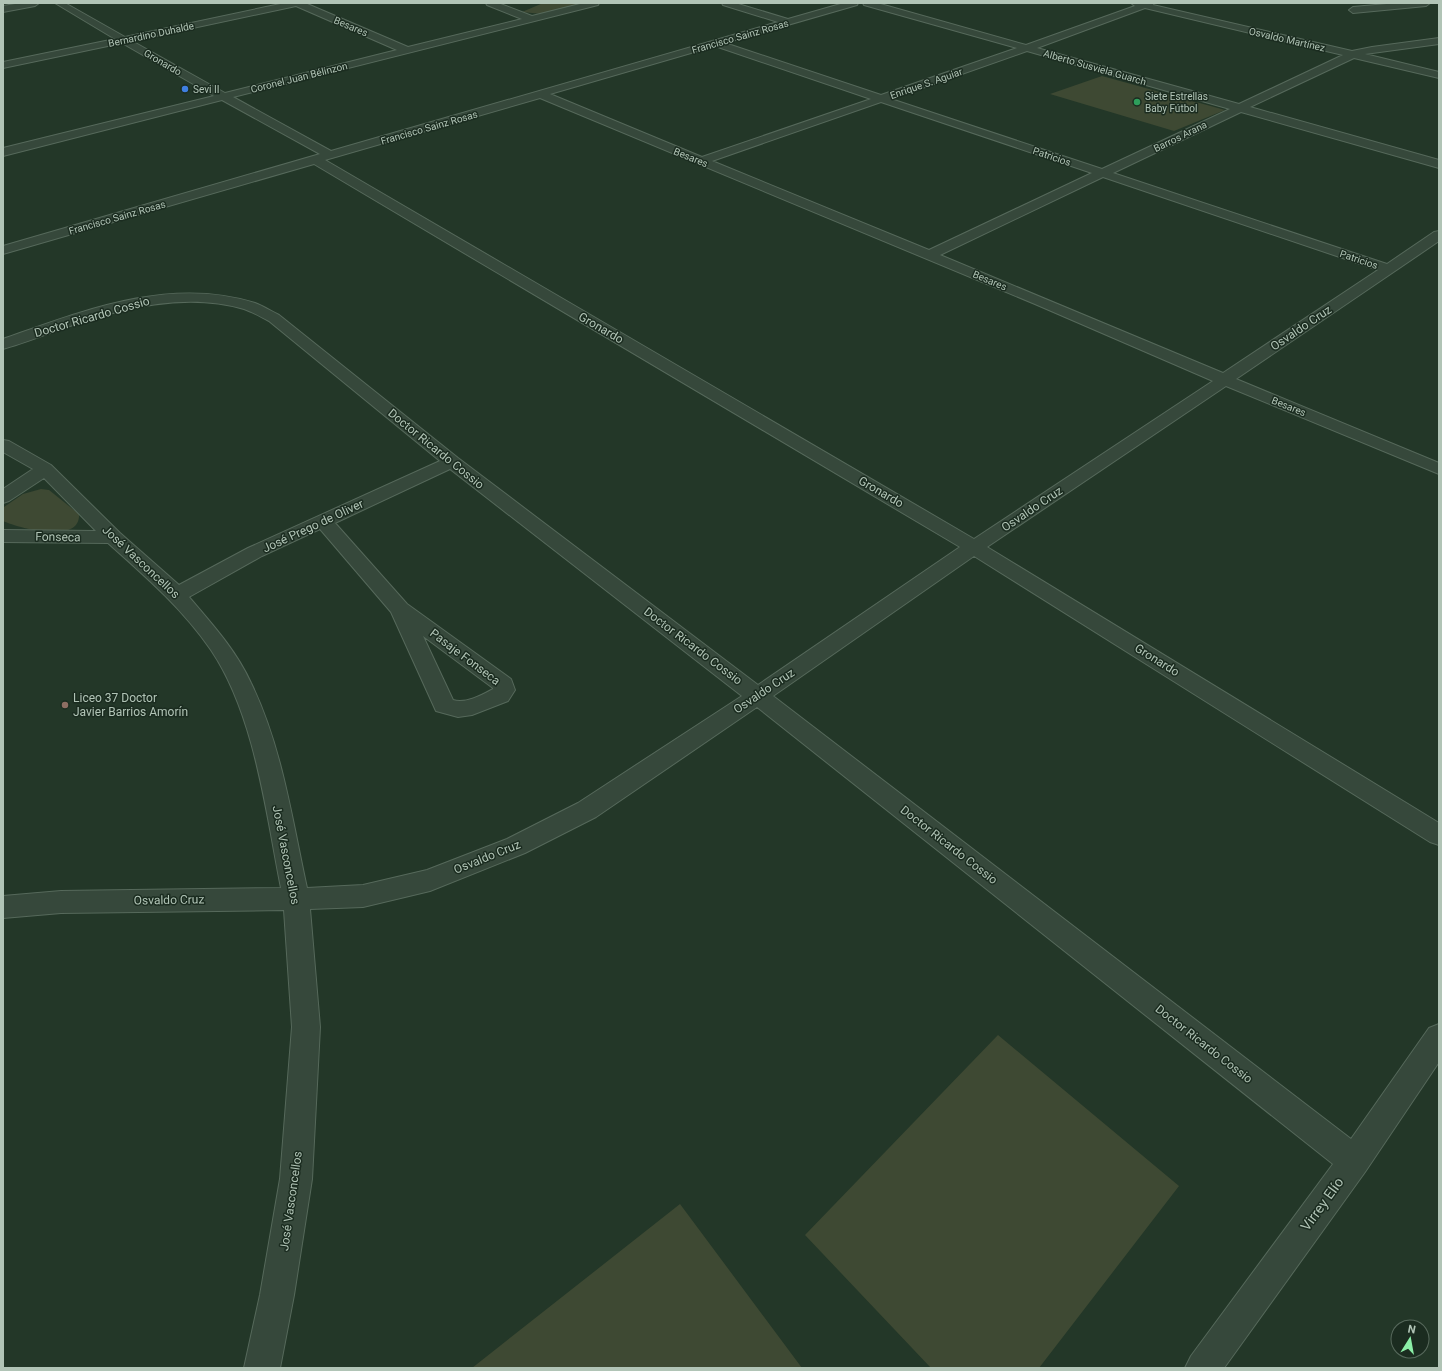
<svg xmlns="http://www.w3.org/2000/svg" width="1442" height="1371" font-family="Roboto,sans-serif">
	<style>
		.green { fill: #3e4933 }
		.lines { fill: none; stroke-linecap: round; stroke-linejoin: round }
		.minor-casing { stroke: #56695b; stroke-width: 2 }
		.minor { fill: #36483b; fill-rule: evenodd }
		.shop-dot { fill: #3f7fe0; stroke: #1b2c20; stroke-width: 1.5 }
		.leisure-dot { fill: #2e9e5b; stroke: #1b2c20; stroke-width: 1.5 }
		.education-dot { fill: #8d6e63; stroke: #1b2c20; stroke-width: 1.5 }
		.labels { text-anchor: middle; stroke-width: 3; stroke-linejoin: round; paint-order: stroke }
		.far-street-label { font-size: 10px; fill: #b1c4b6; stroke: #1b2c20 }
		.far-poi-label { font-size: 10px; fill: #b1c4b6; stroke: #1b2c20; text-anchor: start }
		.street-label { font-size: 12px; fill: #b1c4b6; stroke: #1b2c20 }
		.poi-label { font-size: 12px; fill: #b1c4b6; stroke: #1b2c20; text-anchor: start }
		.near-street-label { font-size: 14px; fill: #b1c4b6; stroke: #1b2c20 }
	</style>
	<rect width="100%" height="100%" fill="#233728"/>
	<path class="green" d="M543,3H587L542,14L522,12Z
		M1102,76L1225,110L1174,131L1050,94Z
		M41,489L49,490L79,514C81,545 18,528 3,521V508L4,507L23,494Z
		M998,1035L1179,1186L1039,1368H931L805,1235Z
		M680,1204L802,1368H472Z"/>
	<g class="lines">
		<defs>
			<path id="minor" d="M21,3H39L35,6L3,12V6Z
				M55,3H65L125,37L285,3H305L408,47L522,19L487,5L486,3H498L532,16L584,3H599L598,5L233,97L331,151L778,22L723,5L722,3H735L788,19L844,3H858L857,5L725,43L881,95L1017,48L864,5L863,3H877L1026,45L1135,6L1131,3H1154L1153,5L1352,51L1372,47L1439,38V44L1365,54L1439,72V78L1354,58L1250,107L1439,160V168L1241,112L1113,173L1387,264L1434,232L1439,231V241L1236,379L1439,463V474L1226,386L987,547L1439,823V845L1430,842L974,556L773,696L1351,1139L1429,1028L1439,1024V1062L1365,1172L1224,1368H1185L1191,1356L1333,1164L757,707L596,817L525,853L430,891L363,907L310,909L320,1027L312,1179L294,1295L280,1368H244L260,1295L280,1179L292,1027L284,910L61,913L3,918V896L61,891L281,888C266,813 255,715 211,650C183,609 145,576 108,543L3,542V530L96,531L44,478L9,501L3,503V489L33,469L3,452V440L9,441L51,465L120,533L179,585L248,548L440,461L269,321C261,317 253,312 244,309C185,292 123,308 67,327C46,334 25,343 3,349V339C83,311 169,276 255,303C263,306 271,311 279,315L458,458L758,685L960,547L314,164L3,254V246L320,154L222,100L3,156V148L214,96L122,43L3,68V62L115,39ZM296,6L397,50L225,93L132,41ZM1145,8L1343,55L1239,104L1037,48ZM715,46L871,99L702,157L550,94ZM1027,51L1230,109L1102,169L891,99ZM540,98L1035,304L1213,381L974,539L325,160ZM881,102L1092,173L929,250L712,161ZM1103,177L1378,270L1223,373L940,255ZM450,469L742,696L578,803L507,839L427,870L363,885L307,888C292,819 282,747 251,683C236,650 212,624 189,597L262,556L320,529L391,612L436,711L458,717L472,715L508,701L515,690L511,679L407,604L335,523ZM423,636L493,688V689C482,695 466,704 453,700Z
				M1398,3H1430L1426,6L1353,13L1349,10L1353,7Z"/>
		</defs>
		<use href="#minor" class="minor-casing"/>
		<use href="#minor" class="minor"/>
	</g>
	<circle class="shop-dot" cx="185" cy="89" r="4"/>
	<circle class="leisure-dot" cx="1137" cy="102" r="4"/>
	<circle class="education-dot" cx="65" cy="705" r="4"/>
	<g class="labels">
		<g class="far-street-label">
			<text transform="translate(351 26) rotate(23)" y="4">Besares</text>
			<text transform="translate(151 34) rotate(-12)" y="4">Bernardino Duhalde</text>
			<text transform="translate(740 36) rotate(-16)" y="4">Francisco Sainz Rosas</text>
			<text transform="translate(1287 39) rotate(13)" y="4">Osvaldo Martínez</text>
			<text transform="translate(163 62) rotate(30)" y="4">Gronardo</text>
			<text transform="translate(1095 67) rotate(16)" y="4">Alberto Susviela Guarch</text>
			<text transform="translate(299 77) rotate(-14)" y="4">Coronel Juan Bélinzon</text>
			<text transform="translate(926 83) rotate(-19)" y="4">Enrique S. Aguiar</text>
			<text transform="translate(429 127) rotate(-16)" y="4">Francisco Sainz Rosas</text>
			<text transform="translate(1180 136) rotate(-26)" y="4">Barros Arana</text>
			<text transform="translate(1052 156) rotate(19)" y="4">Patricios</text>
			<text transform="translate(691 157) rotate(22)" y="4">Besares</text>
			<text transform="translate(117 217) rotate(-16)" y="4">Francisco Sainz Rosas</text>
			<text transform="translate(1359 259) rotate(19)" y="4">Patricios</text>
			<text transform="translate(990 280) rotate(23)" y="4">Besares</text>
			<text transform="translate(1289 406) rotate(22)" y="4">Besares</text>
		</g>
		<g class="far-poi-label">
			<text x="193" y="93">Sevi II</text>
			<text x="1145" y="100">Siete Estrellas<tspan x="1145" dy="12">Baby Fútbol</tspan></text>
		</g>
		<g class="street-label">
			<text transform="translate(92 317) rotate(-16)" y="4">Doctor Ricardo Cossio</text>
			<text transform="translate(601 328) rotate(30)" y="4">Gronardo</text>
			<text transform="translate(1301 328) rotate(-34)" y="4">Osvaldo Cruz</text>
			<text transform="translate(436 449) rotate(39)" y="4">Doctor Ricardo Cossio</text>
			<text transform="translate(881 492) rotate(30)" y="4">Gronardo</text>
			<text transform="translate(1032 509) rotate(-34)" y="4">Osvaldo Cruz</text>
			<text transform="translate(313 526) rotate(-25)" y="4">José Prego de Oliver</text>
			<text transform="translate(58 537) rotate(1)" y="4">Fonseca</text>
			<text transform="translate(141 562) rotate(43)" y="4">José Vasconcellos</text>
			<text transform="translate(693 646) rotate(37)" y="4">Doctor Ricardo Cossio</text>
			<text transform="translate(465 657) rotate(37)" y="4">Pasaje Fonseca</text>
			<text transform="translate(1157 660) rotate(32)" y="4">Gronardo</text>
			<text transform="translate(764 691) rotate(-34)" y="4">Osvaldo Cruz</text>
			<text transform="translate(949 845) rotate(38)" y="4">Doctor Ricardo Cossio</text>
			<text transform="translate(286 855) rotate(79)" y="4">José Vasconcellos</text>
			<text transform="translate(487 857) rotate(-22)" y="4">Osvaldo Cruz</text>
			<text transform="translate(169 900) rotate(-1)" y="4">Osvaldo Cruz</text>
			<text transform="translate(1204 1044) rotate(38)" y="4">Doctor Ricardo Cossio</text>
			<text transform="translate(291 1201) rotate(-82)" y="4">José Vasconcellos</text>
		</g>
		<g class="poi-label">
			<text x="73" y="702">Liceo 37 Doctor<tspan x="73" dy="14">Javier Barrios Amorín</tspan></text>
		</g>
		<g class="near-street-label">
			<text transform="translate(1322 1204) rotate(-54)" y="5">Virrey Elío</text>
		</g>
	</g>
	<rect width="1442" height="1371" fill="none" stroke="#b1c4b6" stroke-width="8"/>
	<g transform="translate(1410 1339) rotate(11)"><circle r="19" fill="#1b2c20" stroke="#57695c"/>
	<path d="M0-3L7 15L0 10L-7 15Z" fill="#8befa7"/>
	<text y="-6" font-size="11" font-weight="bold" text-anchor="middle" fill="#b1c4b6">N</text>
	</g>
</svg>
